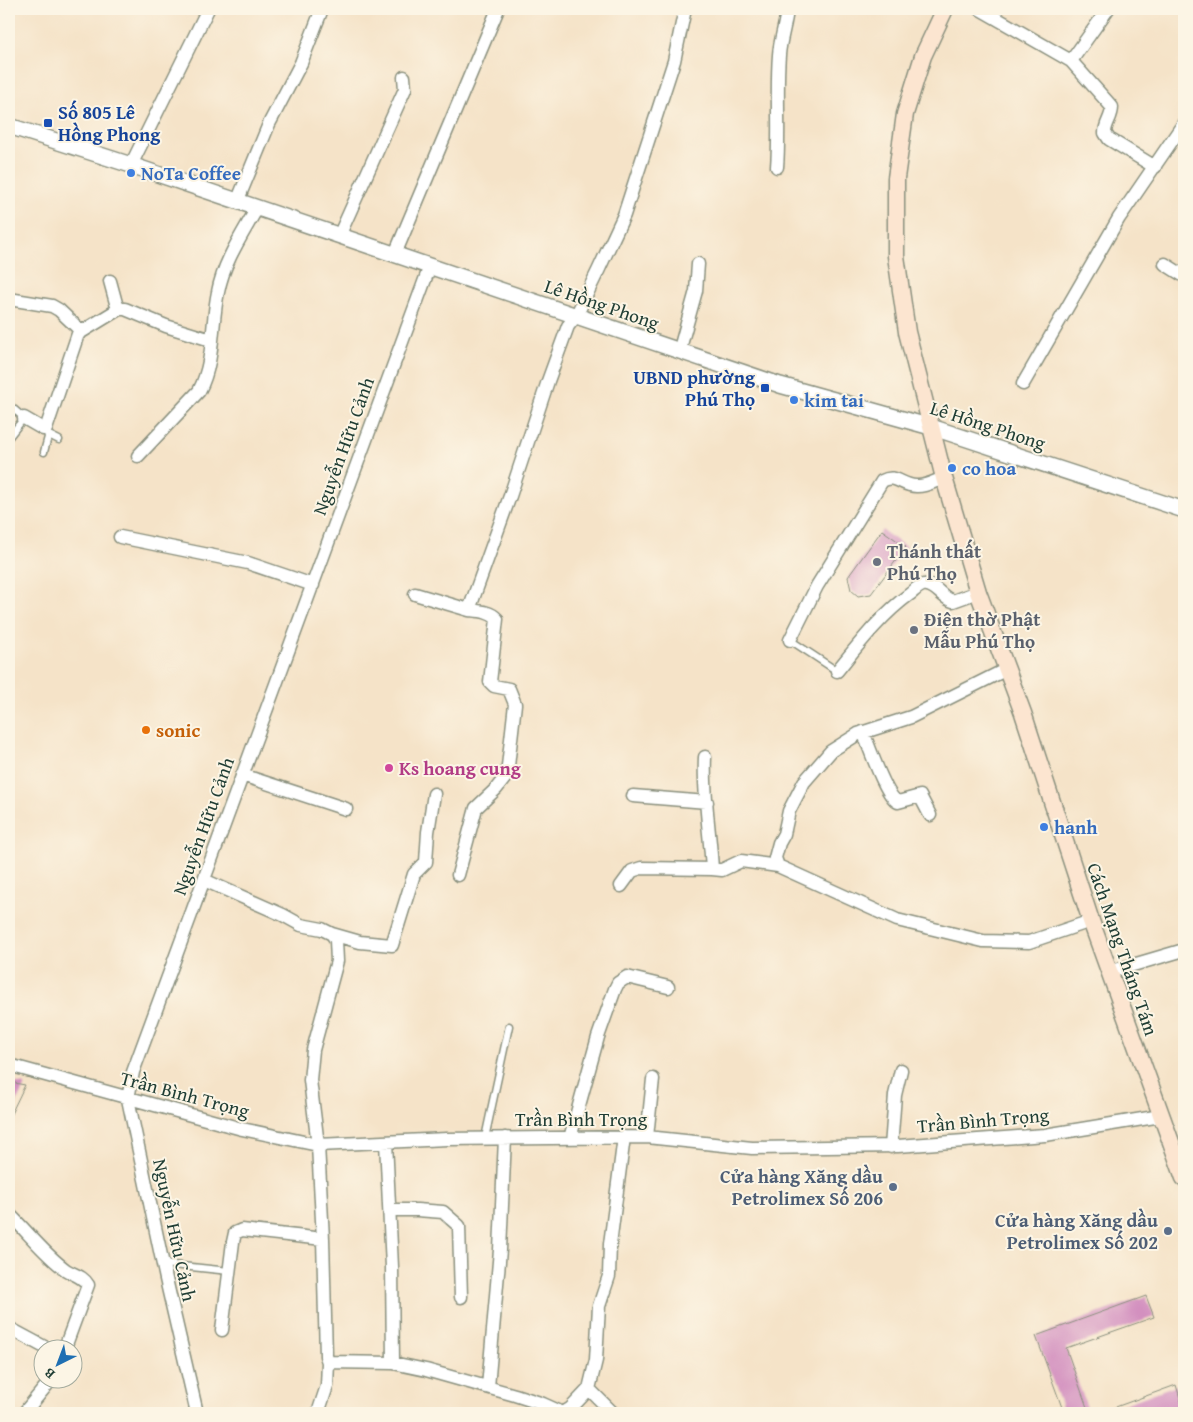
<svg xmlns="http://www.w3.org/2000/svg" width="1193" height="1422" font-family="'Gentium Book Plus',serif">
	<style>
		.building { fill: #d390bf }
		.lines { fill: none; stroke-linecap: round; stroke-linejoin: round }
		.service-casing { stroke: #8a907e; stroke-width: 9 }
		.minor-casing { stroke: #8a907e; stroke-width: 15 }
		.tertiary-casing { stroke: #8a907e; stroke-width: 18 }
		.secondary-casing { stroke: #8a907e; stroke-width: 19 }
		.service { stroke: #fff; stroke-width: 6 }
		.minor { stroke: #fff; stroke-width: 12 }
		.tertiary { stroke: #fff; stroke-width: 15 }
		.secondary { stroke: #fce5d0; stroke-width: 16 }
		.transit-dot { fill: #1a4fb4; stroke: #fcf5e5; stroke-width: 2 }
		.shop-dot { fill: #3f7fe0; stroke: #fcf5e5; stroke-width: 2 }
		.worship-dot { fill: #6b7280; stroke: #fcf5e5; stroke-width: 2 }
		.food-dot { fill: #e8710a; stroke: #fcf5e5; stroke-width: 2 }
		.hotel-dot { fill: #d1479c; stroke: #fcf5e5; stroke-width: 2 }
		.service-dot { fill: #5c6f8a; stroke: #fcf5e5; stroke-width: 2 }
		.labels { text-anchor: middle; stroke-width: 4; stroke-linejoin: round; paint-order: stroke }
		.transit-label { font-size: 19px; font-weight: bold; fill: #164399; stroke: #fcf5e5; text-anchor: start }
		.shop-label { font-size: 19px; font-weight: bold; fill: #366cbe; stroke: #fcf5e5; text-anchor: start }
		.street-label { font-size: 19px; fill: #1f3d34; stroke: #fcf5e5 }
		.worship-label { font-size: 19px; font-weight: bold; fill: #5b616d; stroke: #fcf5e5; text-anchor: start }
		.food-label { font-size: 19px; font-weight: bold; fill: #c56008; stroke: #fcf5e5; text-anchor: start }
		.hotel-label { font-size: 19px; font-weight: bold; fill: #b23c85; stroke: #fcf5e5; text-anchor: start }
		.service-label { font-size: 19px; font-weight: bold; fill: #4e5e75; stroke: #fcf5e5; text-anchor: end }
	</style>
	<rect width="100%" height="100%" fill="#fcf5e5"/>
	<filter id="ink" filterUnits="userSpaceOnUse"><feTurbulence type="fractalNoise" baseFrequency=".02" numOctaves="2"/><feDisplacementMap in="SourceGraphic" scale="10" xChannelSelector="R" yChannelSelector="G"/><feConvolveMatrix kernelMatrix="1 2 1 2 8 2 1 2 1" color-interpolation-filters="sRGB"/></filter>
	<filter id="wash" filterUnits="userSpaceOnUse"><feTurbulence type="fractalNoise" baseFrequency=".0096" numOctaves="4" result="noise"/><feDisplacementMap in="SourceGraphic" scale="20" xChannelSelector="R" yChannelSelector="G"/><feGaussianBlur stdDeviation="1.12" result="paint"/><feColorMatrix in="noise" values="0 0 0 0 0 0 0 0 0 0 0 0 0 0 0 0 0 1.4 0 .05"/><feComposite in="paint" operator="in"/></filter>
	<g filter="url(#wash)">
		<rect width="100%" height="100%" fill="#f5e3c8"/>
		<g id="blocks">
			<path class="building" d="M882,530L906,547L871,594L858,596L851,590L848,577Z
				M9,1082L25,1085L9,1118Z
				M1146,1296L1154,1317L1066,1348L1089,1413H1064L1036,1336Z
				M1176,1385L1184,1411L1177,1413H1102V1412Z"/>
		</g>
	</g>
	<g filter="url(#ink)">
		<use href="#blocks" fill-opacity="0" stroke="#8a907e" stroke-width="1"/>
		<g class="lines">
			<defs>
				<path id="service" d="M9,405L24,418L9,437
					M49,435L59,440
					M44,452L48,437L46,429
					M790,640L837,671
					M485,1138L509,1026
					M163,1264L229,1271"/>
				<path id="minor" d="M980,9L1071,61L1108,9
					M1071,61L1112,107C1112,118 1105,123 1105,133L1109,139L1155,167
					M131,165L208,9
					M777,167C780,130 776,92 779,55C780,39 786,24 787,9
					M237,202L269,124L301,63L322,9
					M339,236L405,89L404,77
					M395,254L498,9
					M1165,264L1184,276
					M110,281L116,303L119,309H125L166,326L211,340
					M9,299L52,306L59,310L81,331
					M679,352L696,291L698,264
					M1023,384L1119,218L1184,123
					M24,418L43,429H46L78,334L119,309
					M138,456L199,391C215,361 211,324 218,292C224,261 242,235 257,208
					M120,537L248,563L313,585
					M415,594L469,610
					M790,640L817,586L882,481C896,473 901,486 916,486C925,487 935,481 944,478
					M1007,669L911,717L858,734L831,751L804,782L789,811L784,834L779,843L775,858L778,866L897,920L983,941L1029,942L1091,921
					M837,671C859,644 881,615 910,594C913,592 918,586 923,585C935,582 942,599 953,601L978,592
					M863,732C869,746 886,797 898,802L920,796L930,815
					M705,757C703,794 710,832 712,869L722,870L741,861L778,866
					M242,775L346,809
					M633,796L707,802
					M458,875L476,808L496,789L507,775L515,704L509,689L494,686L490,682L497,619C490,611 478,611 469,610L510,496L548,381L568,326L576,316L598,271L624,215L674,61L685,9
					M204,880L283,915L301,925L322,929L332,934L336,940L337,961L313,1050L310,1080L318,1145L323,1239L326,1356L328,1362L393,1363L426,1370L515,1395L543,1404L563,1413L571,1408L589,1389L596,1360L599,1306L609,1276L610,1244L624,1137
					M621,886L632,871L641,868L712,869
					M332,934L360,942L392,945L414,874L426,862L428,832L434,794
					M1109,972L1184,950
					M9,1065L242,1129L318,1145L447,1139L647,1137L752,1148L898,1146L1045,1135L1161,1116
					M647,1137L653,1079
					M570,1138L598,1037L615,989L618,983L627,977L668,987
					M386,1142L392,1267L393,1363
					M891,1147L895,1095L901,1070
					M390,1210H417L443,1212L459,1226L461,1297
					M9,1214C28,1232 44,1254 66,1270C74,1275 83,1276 88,1285L64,1350
					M9,1328L50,1350
					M222,1330L233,1242L235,1233L242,1230L323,1239
					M488,1387L500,1250L505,1138
					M589,1389L613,1413
					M24,1413L51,1380
					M197,1413L166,1279L128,1099L133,1072L430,266
					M318,1413L327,1386L328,1362"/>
				<path id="tertiary" d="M9,126L131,165L780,385L931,427L1184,510"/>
				<path id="secondary" d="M945,9L923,56L905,114L896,178V256L907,332L944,478L978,592L1023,713L1091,921L1184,1178"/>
			</defs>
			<use href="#service" class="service-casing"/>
			<use href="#minor" class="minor-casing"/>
			<use href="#tertiary" class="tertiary-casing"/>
			<use href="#secondary" class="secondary-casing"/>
			<use href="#service" class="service"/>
			<use href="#minor" class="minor"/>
			<use href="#tertiary" class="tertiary"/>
			<use href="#secondary" class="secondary"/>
		</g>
	</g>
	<g class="transit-dot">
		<rect x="43" y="118" width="10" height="10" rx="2.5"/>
		<rect x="760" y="383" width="10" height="10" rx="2.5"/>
	</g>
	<g class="shop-dot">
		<circle cx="131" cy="173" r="5"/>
		<circle cx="794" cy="400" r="5"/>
		<circle cx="952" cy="468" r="5"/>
		<circle cx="1044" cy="827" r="5"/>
	</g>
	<g class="worship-dot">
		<circle cx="877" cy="562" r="5"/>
		<circle cx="914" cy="630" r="5"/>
	</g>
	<circle class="food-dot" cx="146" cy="730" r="5"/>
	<circle class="hotel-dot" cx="389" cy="768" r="5"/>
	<g class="service-dot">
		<circle cx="893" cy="1187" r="5"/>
		<circle cx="1168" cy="1231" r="5"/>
	</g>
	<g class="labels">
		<g class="transit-label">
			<text x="58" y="119">Số 805 Lê<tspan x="58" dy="22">Hồng Phong</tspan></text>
			<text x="755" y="384" text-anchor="end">UBND phường<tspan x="755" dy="22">Phú Thọ</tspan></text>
		</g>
		<g class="shop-label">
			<text x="141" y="180">NoTa Coffee</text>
			<text x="804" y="407">kim tai</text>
			<text x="962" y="475">co hoa</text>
			<text x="1054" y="834">hanh</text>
		</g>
		<g class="street-label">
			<text transform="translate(602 304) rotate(19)" y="7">Lê Hồng Phong</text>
			<text transform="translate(988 425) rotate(18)" y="7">Lê Hồng Phong</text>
			<text transform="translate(343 446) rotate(-70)" y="7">Nguyễn Hữu Cảnh</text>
			<text transform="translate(203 826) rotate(-70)" y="7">Nguyễn Hữu Cảnh</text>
			<text transform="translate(1123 949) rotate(71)" y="7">Cách Mạng Tháng Tám</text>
			<text transform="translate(185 1094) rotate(15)" y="7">Trần Bình Trọng</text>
			<text x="581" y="1126">Trần Bình Trọng</text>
			<text transform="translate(983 1120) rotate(-5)" y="7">Trần Bình Trọng</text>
			<text transform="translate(175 1230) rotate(78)" y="7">Nguyễn Hữu Cảnh</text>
		</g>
		<g class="worship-label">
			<text x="887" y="558">Thánh thất<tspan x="887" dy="22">Phú Thọ</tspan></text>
			<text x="924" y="626">Điện thờ Phật<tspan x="924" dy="22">Mẫu Phú Thọ</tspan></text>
		</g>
		<g class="food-label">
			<text x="156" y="737">sonic</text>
		</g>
		<g class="hotel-label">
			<text x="399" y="775">Ks hoang cung</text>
		</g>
		<g class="service-label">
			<text x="883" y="1183">Cửa hàng Xăng dầu<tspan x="883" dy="22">Petrolimex Số 206</tspan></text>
			<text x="1158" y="1227">Cửa hàng Xăng dầu<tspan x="1158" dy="22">Petrolimex Số 202</tspan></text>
		</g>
	</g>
	<rect width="1193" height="1422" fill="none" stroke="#fcf5e5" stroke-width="30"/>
	<g transform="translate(58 1364) rotate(222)"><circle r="24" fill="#fcf5e5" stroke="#a4ab9e"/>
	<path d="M0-4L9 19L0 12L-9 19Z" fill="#1f6fb2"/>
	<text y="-8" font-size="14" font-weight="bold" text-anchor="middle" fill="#1f3d34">B</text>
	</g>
</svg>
